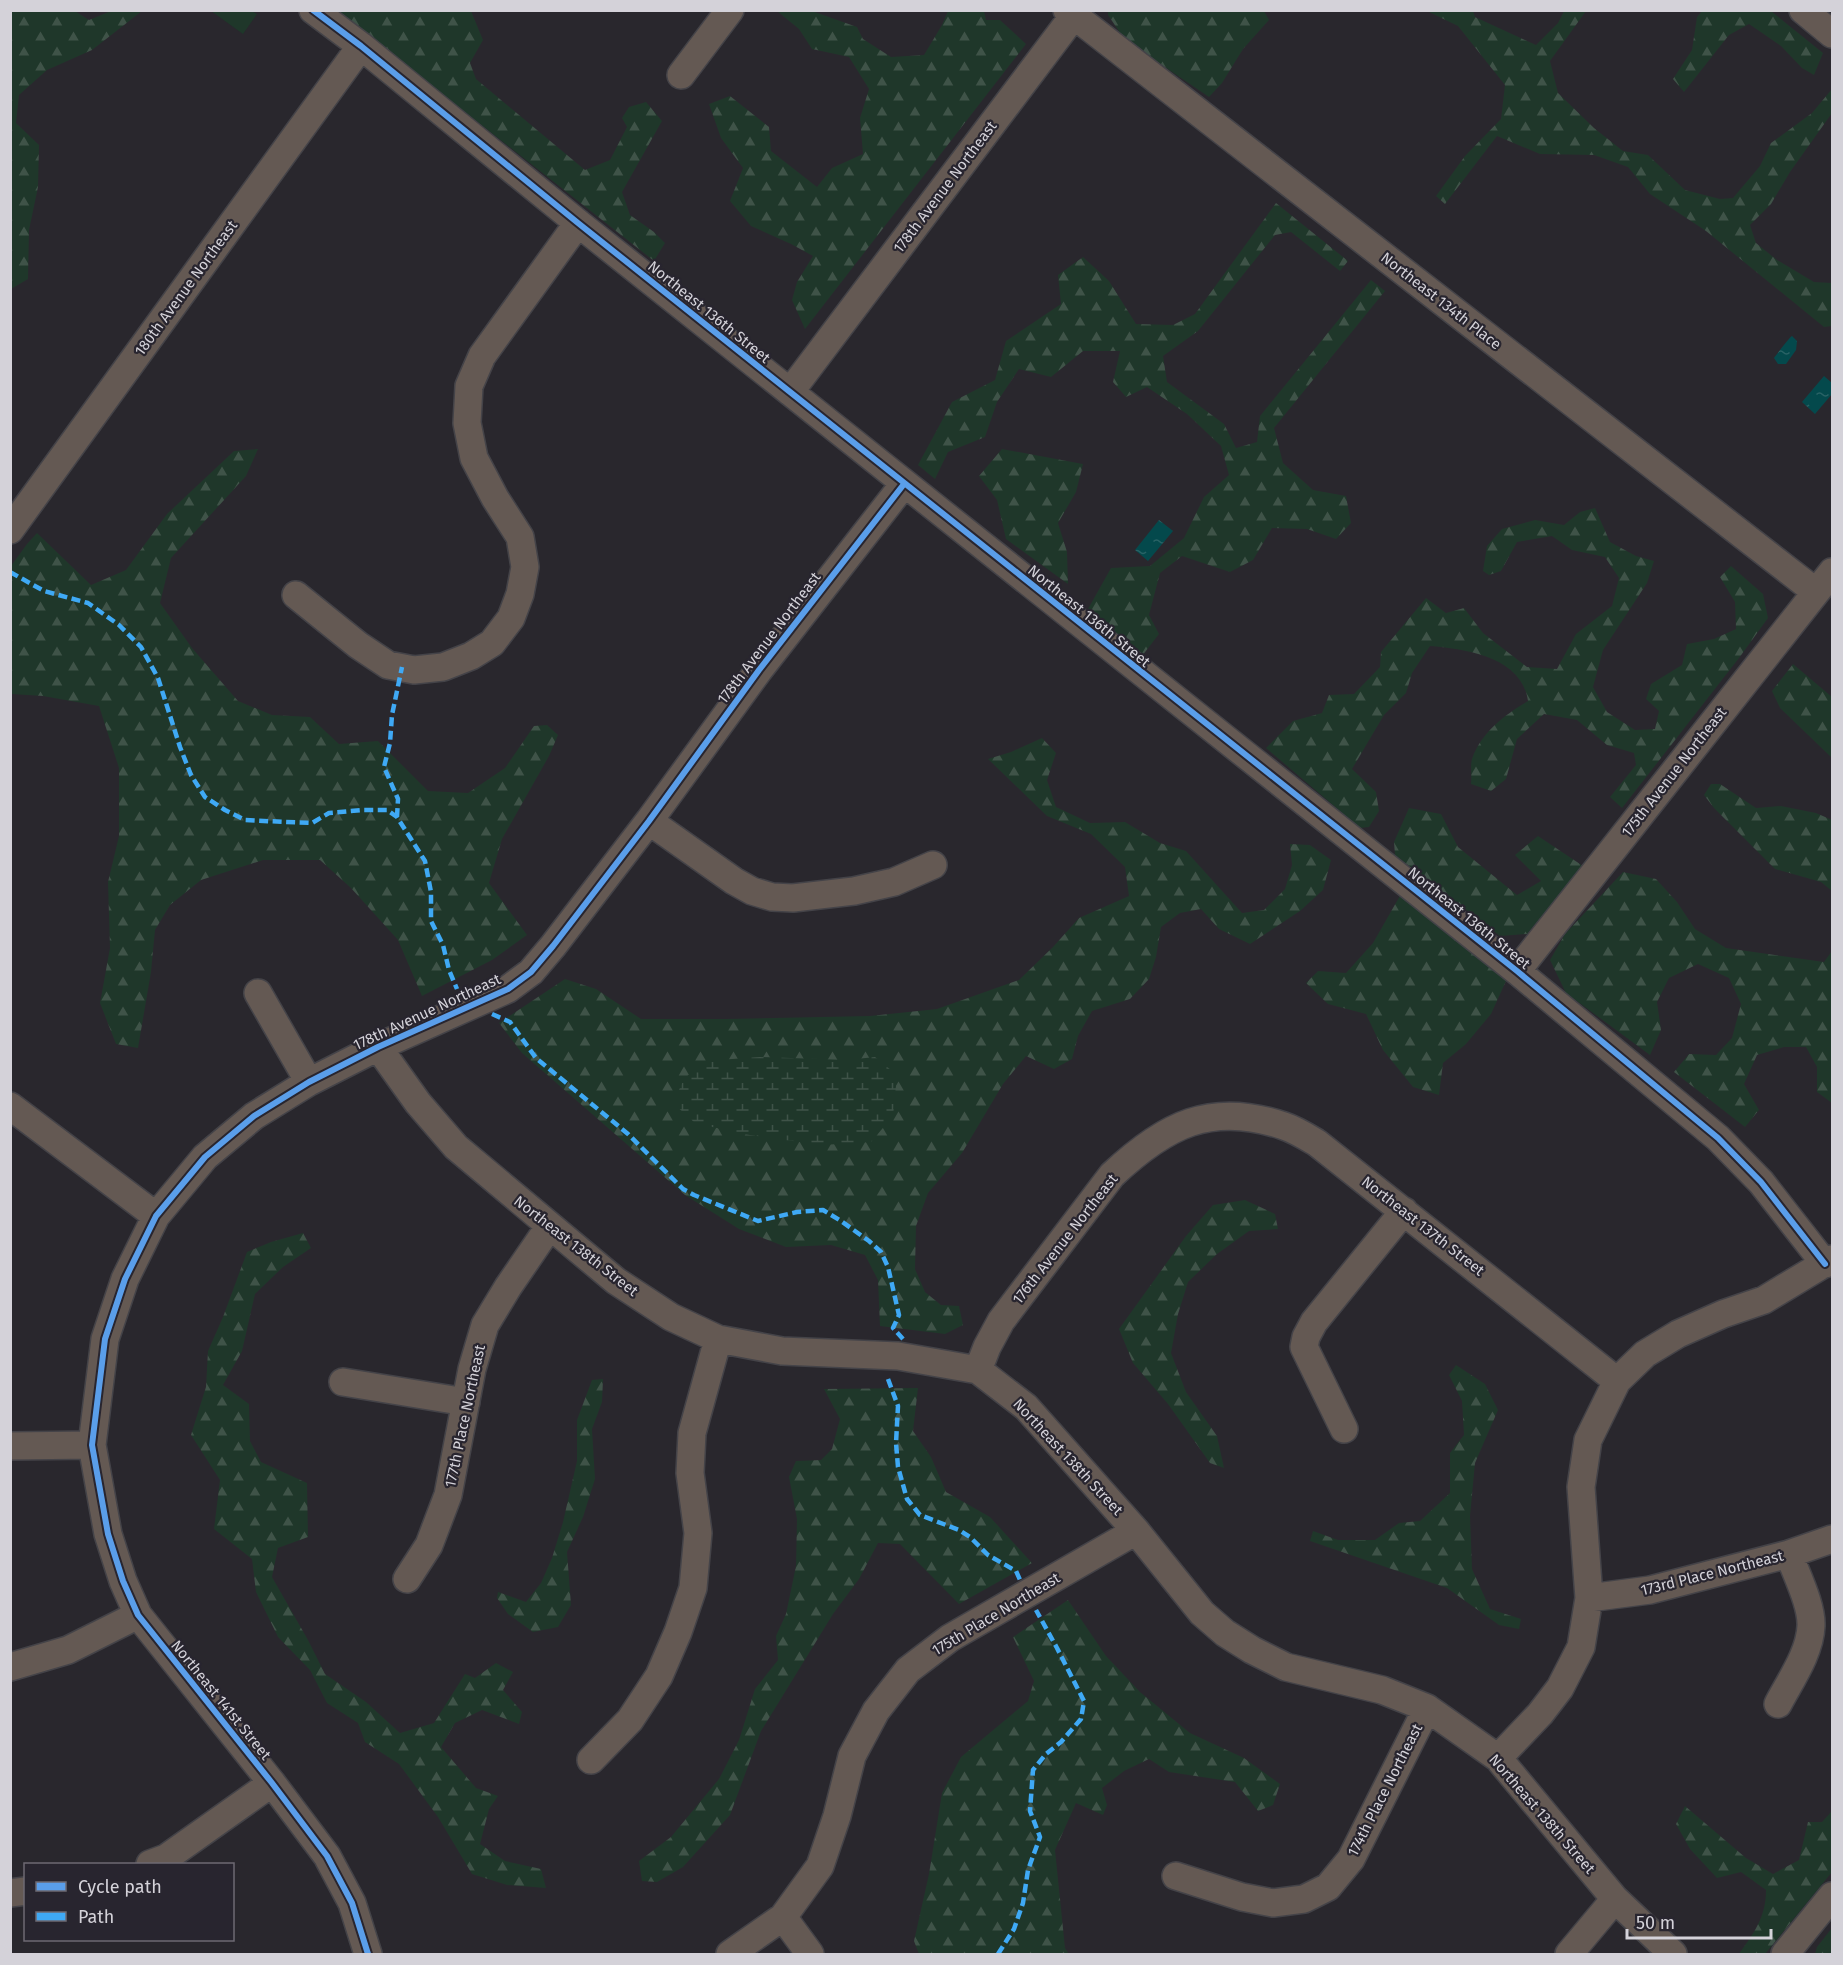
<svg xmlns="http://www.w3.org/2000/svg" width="1843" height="1965" font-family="'Fira Sans',sans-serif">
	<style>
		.green { fill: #1f372a }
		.forest { fill: url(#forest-firs) }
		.wetland { fill: url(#wetland-marsh) }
		.water { fill: url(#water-ripples) }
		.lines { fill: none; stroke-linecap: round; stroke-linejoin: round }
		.minor-casing { stroke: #444348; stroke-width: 30 }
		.minor { stroke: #645953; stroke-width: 27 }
		.quiet { stroke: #3fa9f5; stroke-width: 4.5; stroke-dasharray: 9 4.5; stroke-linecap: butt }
		.cycleway-casing { stroke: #28252f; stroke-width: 10 }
		.cycleway { stroke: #5a9eea; stroke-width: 6 }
		.labels { text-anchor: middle; stroke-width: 4.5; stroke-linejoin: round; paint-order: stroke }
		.street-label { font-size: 15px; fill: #d4d2d9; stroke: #28252f }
	</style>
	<defs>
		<pattern id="forest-firs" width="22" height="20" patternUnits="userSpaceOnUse" patternTransform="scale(1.5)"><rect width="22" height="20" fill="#1f372a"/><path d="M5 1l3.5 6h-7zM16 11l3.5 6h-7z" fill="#3f5348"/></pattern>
		<pattern id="wetland-marsh" width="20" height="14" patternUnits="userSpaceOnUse" patternTransform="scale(1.5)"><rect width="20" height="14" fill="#1f372a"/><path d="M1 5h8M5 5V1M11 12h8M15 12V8" fill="none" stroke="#3f5348"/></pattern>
		<pattern id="water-ripples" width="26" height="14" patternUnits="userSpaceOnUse" patternTransform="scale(1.5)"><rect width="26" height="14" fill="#04494c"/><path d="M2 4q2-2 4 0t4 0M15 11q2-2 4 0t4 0" fill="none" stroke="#286265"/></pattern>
	</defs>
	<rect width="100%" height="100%" fill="#29272d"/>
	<path class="green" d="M211,11H252L257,14L243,34Z"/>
	<path class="forest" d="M11,10L75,11L89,20L111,11H142L92,50L47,70L19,95L16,123L39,145L38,187L29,230L28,279L11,289Z
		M1703,10L1771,11L1823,53L1814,75L1802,68L1781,46L1749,24L1729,35L1684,92L1673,79L1692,50L1697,17Z
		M337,11H471L483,40L470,63L476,79L585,170L610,160L627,127L622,118L629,107L646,102L662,121L622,192L630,215L654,232L665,243L654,261Z
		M777,11H812L857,27L863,39L891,57L924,55L942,25L948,11H984L986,20H1000L1026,44L805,329L792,300L797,282L813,256L791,244L751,226L730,201L743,168L721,138L709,104L730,96L769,127L771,151L817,187L832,168L863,154L860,118L869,89L849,57L812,49L799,29Z
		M1108,11H1264L1269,20L1243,49L1222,83L1209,97L1125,40L1108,15Z
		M1427,11H1473L1475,17L1536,45L1558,23L1564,11H1586L1550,61L1558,93L1594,128L1623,151L1648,155L1685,190L1720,199L1733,198L1760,166L1771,143L1812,113L1832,89V113L1790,172L1771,204L1750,225L1756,243L1777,260L1814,282L1832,283V326L1824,327L1706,231L1650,194L1628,167L1594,155L1540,154L1497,136L1445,204L1436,196L1465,156L1501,119L1505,85L1458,26Z
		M1276,203L1348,261L1340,271L1291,232L1275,235L1198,331L1163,356L1167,382L1224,424L1236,448L1257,442L1260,416L1371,280L1385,291L1274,428L1283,463L1313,490L1346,496L1351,523L1336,539L1307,529L1272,528L1253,560L1230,572L1182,556L1160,573L1149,615L1159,634L1142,656L1088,609L1111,568L1150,566L1184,538L1204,497L1229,475L1221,446L1187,414L1147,387L1126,397L1113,382L1120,351H1083L1051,377L1019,369L997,402L985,437L948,452L935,479L918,465L952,402L995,380L1006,341L1061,304L1058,275L1083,257L1109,281L1136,324L1173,325L1195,314Z
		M258,449L246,476L171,558L160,603L192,648L238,701L272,715L310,717L339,744L378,741L428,791L468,793L505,768L534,726L547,725L558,735L549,756L502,839L489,883L527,935L492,960L422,996L398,940L351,888L320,860H263L201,880L170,905L155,930L151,972L138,1048L116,1044L100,1003L110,948L108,882L119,836V768L99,706L43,696L11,694V566L27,544L37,533L91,585L126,570L167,514L234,451Z
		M1002,449L1083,464L1076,492L1058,523L1067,552L1068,584L1006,539L997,500L979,476Z
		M1595,508L1610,542L1636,556L1654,561L1647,583L1603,650L1593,687L1607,712L1635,730L1655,729L1659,711L1646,699L1651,684L1682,665L1687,644L1714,639L1736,629L1735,602L1720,577L1731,566L1763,594L1768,618L1739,658L1622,808L1610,797L1636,765L1634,753L1607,745L1577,720L1544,714L1517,739L1506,779L1491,791L1471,784C1472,776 1470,766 1472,759C1481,732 1506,714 1528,701C1522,657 1466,649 1430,646L1412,673L1406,693L1384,715L1352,769L1376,792L1379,811L1369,827L1360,828L1266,748L1293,721L1322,713L1329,695L1354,694L1380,667L1381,652L1426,598L1446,613L1464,608L1483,633L1527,667L1557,669L1576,634L1612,606L1619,578L1605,557L1572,550L1552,536L1517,542L1501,571L1489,575L1483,571L1487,546L1502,529L1535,520L1564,525L1580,512Z
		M1793,664L1832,697V758L1780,708L1772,691Z
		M1042,738L1056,753L1047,780L1056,807L1090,823L1125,822L1160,843L1186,851L1242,913L1264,910L1285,889L1292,865L1290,844L1310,845L1331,860L1323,890L1300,911L1250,944L1219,929L1201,909L1180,913L1161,927L1156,957L1149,979L1130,999L1092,1011L1078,1036L1072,1059L1054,1069L1026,1056L1003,1084L962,1153L928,1193L916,1226L915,1269L925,1292L941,1305L959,1306L963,1325L945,1334L880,1326L878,1280L865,1255L831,1245L786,1247L739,1229L685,1195L522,1053L499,1023L565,979L596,989L641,1019H727L870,1016L937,1009L1019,980L1053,947L1079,918L1129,896L1125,867L1091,834L1047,816L988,759L1011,752Z
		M1711,784H1720L1756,808L1781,806L1816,813L1832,820V891L1821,882L1775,869L1714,808L1704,795Z
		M1409,808L1441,814L1458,847L1517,895L1541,881L1515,855L1538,836L1583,866L1527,934L1500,936L1395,855L1394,842Z
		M1623,872L1656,879L1677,902L1695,929L1726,948L1824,962L1832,951V1103L1817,1092V1067L1806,1047H1784L1757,1055L1744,1084L1759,1110L1745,1127L1674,1072L1689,1054L1716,1055L1732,1038L1741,1004L1729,978L1698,964L1669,978L1657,1002L1661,1030L1650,1055L1566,993L1550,960L1565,934Z
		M1401,894L1506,981L1491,1014L1466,1044L1443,1063L1439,1095L1413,1087L1383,1050L1366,1014L1328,1004L1306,983L1318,971L1346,973L1373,943Z
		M1245,1200L1275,1214L1278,1229L1249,1231L1217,1254L1188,1282L1178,1314L1171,1353L1186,1392L1217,1436L1224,1468L1210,1463L1168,1404L1133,1363L1119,1329L1186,1236L1213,1205Z
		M303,1233L311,1248L283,1267L255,1294L242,1351L223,1385L249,1404L250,1441L261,1462L307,1483L308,1537L278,1548L272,1577L308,1640L325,1674L366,1702L400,1733L434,1723L465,1674L475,1678L496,1663L513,1672L503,1690L522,1712L519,1724L482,1710L455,1723L441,1747L476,1788L498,1796L489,1809L480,1844L505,1861L541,1869L546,1888L507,1885L472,1874L438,1817L399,1764L365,1742L358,1723L327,1703L310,1670L278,1637L256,1592L252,1559L214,1529L220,1480L191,1435L206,1387L208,1351L223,1317L247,1252L271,1242Z
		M1456,1365L1485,1384L1498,1410L1475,1463L1470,1516L1472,1569L1490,1609L1521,1619L1519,1629L1499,1625L1447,1588L1310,1541L1313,1531L1338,1540H1375L1399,1523L1420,1521L1450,1493V1453L1464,1435L1462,1401L1449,1375Z
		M603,1379L602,1402L592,1429L595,1479L583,1517L567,1552L571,1605L558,1627L533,1632L508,1614L497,1598L498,1592L526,1602L541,1583L552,1558L563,1522L577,1461V1420L592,1380Z
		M918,1388L913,1431L931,1457L946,1492L990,1517L1032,1563L959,1604L900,1544L878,1543L859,1579L833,1614L761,1731L730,1815L683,1867L657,1882L642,1881L639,1861L671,1837L719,1779L739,1740L755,1689L778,1660L776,1636L786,1614L796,1566L797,1519L789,1477L796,1461L821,1460L832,1449L840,1419L824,1389Z
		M1068,1600L1106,1656L1140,1692L1190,1733L1244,1758L1280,1784L1273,1805L1258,1811L1235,1782L1169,1772L1149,1759L1124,1771L1102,1788L1107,1805L1103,1815L1076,1803L1055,1850L1065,1948L1069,1954H919L914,1941L929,1874L942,1793L961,1757L1028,1701L1034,1681L1013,1637Z
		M1685,1806L1746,1858L1773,1874L1799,1860L1808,1822H1822L1832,1811V1872L1765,1954H1739C1754,1933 1766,1917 1766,1890L1741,1872L1717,1878L1690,1849L1676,1824Z
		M1832,1928V1954H1815L1817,1947Z"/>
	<path class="wetland" d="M760,1057L847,1060L875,1057L897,1075L893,1116L871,1142L822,1145L743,1134L695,1123L673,1103L684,1079L704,1061Z"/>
	<path class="water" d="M1792,336L1797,341L1796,350L1786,364H1778L1774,358C1776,355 1789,338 1792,336Z
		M1824,376L1832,383V394L1815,414L1802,402Z
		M1159,520L1173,531L1148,561L1135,550Z"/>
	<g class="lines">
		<defs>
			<path id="minor" d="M313,10L361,46L578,223L1517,971L1718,1138L1761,1182L1825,1264
				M1067,10L1816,592
				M1803,10L1832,34
				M681,75L730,10
				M790,392L1078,10
				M10,530L361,46
				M296,595L358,645L388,665L414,670L443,667L471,656L492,643L511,618L520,594L525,567L520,537L495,498L474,458L467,423L469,386L482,356L578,223
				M649,821L734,881L752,891L772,897L793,898L854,891L894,882L933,865
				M1517,971L1832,572
				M258,993L309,1082
				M378,1047L418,1103L456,1147L616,1281L671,1317L718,1339L782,1351L898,1356L978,1370L1026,1407L1136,1531L1202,1613L1225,1633L1252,1650L1286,1667L1382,1690L1427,1708L1498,1758L1615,1899L1673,1954
				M10,1106L156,1216
				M978,1370L987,1347L1001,1321L1112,1175C1165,1125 1211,1101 1284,1126C1296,1130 1307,1137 1317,1143L1617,1381
				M343,1382L466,1402
				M1344,1429L1304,1347L1306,1337L1314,1322L1404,1211
				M10,1446L92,1445
				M407,1579L429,1545L448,1495L472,1369L485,1325L508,1287L549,1227
				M1589,1598L1650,1590L1789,1554L1832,1539
				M10,1667L68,1650L138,1615
				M1778,1704C1790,1681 1810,1653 1811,1626C1812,1605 1796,1574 1789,1554
				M1498,1758L1540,1714L1560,1688L1581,1647L1589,1598L1581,1487L1588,1440L1617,1381L1645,1354L1678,1334L1723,1314L1764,1300L1832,1259
				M591,1760L630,1720L659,1676L678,1632L693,1588L698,1533L690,1473L692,1433L718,1339
				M150,1864L166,1858L272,1783
				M1176,1876L1242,1897L1273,1903L1304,1899L1328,1887L1351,1859L1427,1708
				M10,1893L26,1891
				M783,1917L810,1954
				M368,1954L352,1903L327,1856L272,1783L138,1615L123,1581L108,1534L92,1445L105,1339L125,1279L156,1216L205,1157L254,1116L309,1082L378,1047L508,989L531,972L553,946L649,821L759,670L904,484
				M730,1954L783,1917L820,1866L837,1816L852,1756L876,1711L908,1670L950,1638L1136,1531
				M1569,1954L1615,1899
				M1785,1954L1832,1896"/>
		</defs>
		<use href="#minor" class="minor-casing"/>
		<use href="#minor" class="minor"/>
		<path class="quiet" d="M10,572L44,591L88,603L119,625L141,647L158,678L180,747L191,775L205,797L225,810L245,820L286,822L312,823L329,813L362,810H387L397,817L425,861L431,892V921L443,945L449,970L457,989
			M397,817L398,799L384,767L390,743L392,715L402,667
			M492,1014L510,1022L536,1058L628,1134L683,1189L694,1195L758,1221L797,1212L823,1210L841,1221L869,1241L881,1252L888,1267L899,1315L893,1328L903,1339
			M888,1379L898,1406L896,1443L898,1467L907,1499L920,1515L959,1530L970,1537L988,1555L1016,1571L1021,1582
			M998,1954L1014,1929L1023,1903L1028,1870L1040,1837L1030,1811L1033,1770L1046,1754L1061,1742L1081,1719L1084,1701L1057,1648L1036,1610"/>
		<defs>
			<path id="cycleway" d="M313,10L361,46L578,223L1517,971L1718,1138L1761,1182L1825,1264
				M368,1954L352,1903L327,1856L272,1783L138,1615L123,1581L108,1534L92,1445L105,1339L125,1279L156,1216L205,1157L254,1116L309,1082L378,1047L508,989L531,972L553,946L649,821L759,670L904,484"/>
		</defs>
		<use href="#cycleway" class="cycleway-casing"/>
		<use href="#cycleway" class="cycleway"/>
	</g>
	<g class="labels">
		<g class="street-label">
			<text transform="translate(945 187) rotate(-53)" y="5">178th Avenue Northeast</text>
			<text transform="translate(186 288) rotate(-54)" y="5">180th Avenue Northeast</text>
			<text transform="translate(1441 301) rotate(38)" y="5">Northeast 134th Place</text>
			<text transform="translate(709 312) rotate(39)" y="5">Northeast 136th Street</text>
			<text transform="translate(1089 616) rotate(39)" y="5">Northeast 136th Street</text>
			<text transform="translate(769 638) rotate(-53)" y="5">178th Avenue Northeast</text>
			<text transform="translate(1674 772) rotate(-52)" y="5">175th Avenue Northeast</text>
			<text transform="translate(1469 918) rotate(39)" y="5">Northeast 136th Street</text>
			<text transform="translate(427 1012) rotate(-25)" y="5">178th Avenue Northeast</text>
			<text transform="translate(1423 1226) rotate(38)" y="5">Northeast 137th Street</text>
			<text transform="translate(1065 1239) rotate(-52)" y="5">176th Avenue Northeast</text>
			<text transform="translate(576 1246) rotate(38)" y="5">Northeast 138th Street</text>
			<text transform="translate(465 1416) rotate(-78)" y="5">177th Place Northeast</text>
			<text transform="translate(1068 1457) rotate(47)" y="5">Northeast 138th Street</text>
			<text transform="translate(1712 1573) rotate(-14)" y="5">173rd Place Northeast</text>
			<text transform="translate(996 1614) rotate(-31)" y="5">175th Place Northeast</text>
			<text transform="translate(221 1700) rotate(51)" y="5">Northeast 141st Street</text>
			<text transform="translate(1385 1790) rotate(-63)" y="5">174th Place Northeast</text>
			<text transform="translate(1542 1814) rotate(49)" y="5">Northeast 138th Street</text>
		</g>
	</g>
	<rect width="1843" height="1965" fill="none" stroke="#d4d2d9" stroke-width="24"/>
	<rect x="24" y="1863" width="210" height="78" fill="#28252f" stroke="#6d6a73" stroke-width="1.5"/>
	<rect x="36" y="1882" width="30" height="9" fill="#5a9eea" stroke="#6d6a73" stroke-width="1.5"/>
	<text x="78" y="1893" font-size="18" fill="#d4d2d9">Cycle path</text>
	<rect x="36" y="1912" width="30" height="9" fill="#3fa9f5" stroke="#6d6a73" stroke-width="1.5"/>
	<text x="78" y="1923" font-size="18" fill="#d4d2d9">Path</text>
	<path d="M1627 1929v9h144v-9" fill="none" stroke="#d4d2d9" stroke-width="3"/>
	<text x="1636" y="1929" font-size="18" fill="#d4d2d9" stroke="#28252f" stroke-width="4.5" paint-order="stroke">50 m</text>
</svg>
